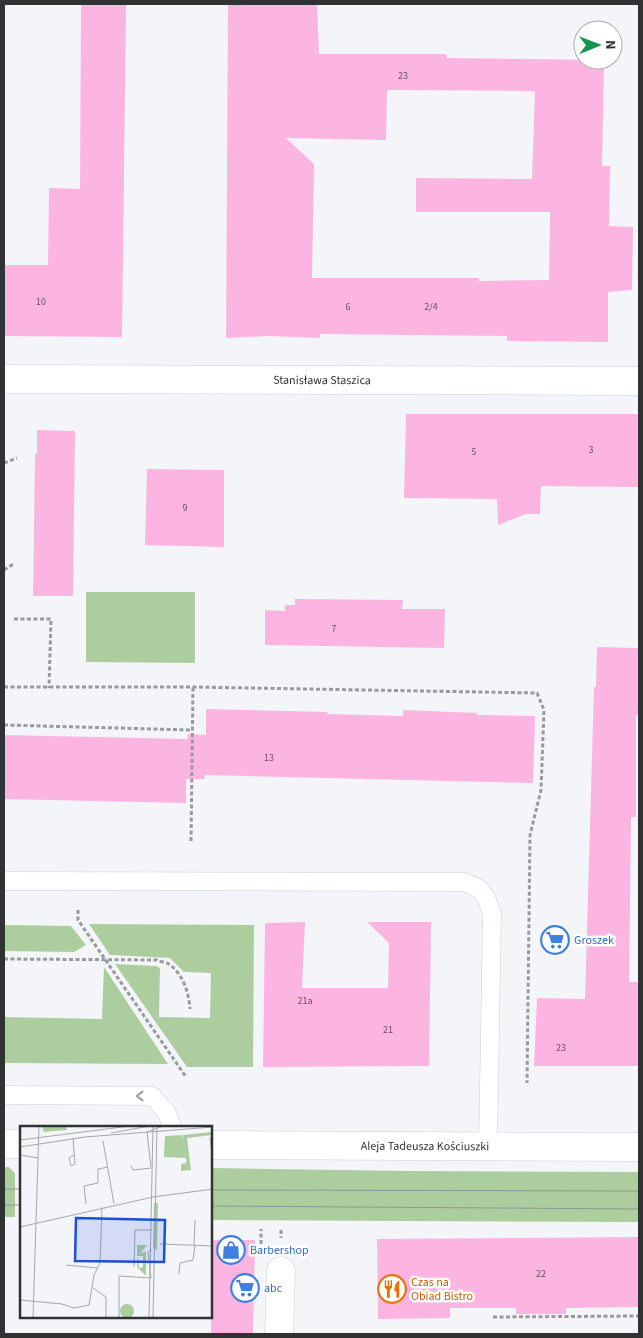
<svg xmlns="http://www.w3.org/2000/svg" width="643" height="1338" font-family="'Source Sans 3',sans-serif">
	<style>
		.green { fill: #acce9f }
		.building { fill: #fcb5e1; fill-rule: evenodd }
		.lines { fill: none; stroke-linecap: round; stroke-linejoin: round }
		.service-casing { stroke: #cbcdd1; stroke-width: 19 }
		.minor-casing { stroke: #cbcdd1; stroke-width: 29 }
		.tertiary-casing { stroke: #cbcdd1; stroke-width: 29 }
		.path { stroke: #999a9d; stroke-width: 3; stroke-dasharray: 4 2.5; stroke-linecap: butt }
		.service { stroke: #fff; stroke-width: 18 }
		.minor { stroke: #fff; stroke-width: 28 }
		.tertiary { stroke: #fff; stroke-width: 28 }
		.tram { stroke: #939496; stroke-width: 1 }
		.oneway { stroke: #989899 }
		.labels { text-anchor: middle; stroke-width: 5; stroke-linejoin: round; paint-order: stroke }
		.number-label { font-size: 10px; fill: #64535e }
		.street-label { font-size: 12px; fill: #313233; stroke: #fff }
		.shop-label { font-size: 12px; fill: #366cbe; stroke: #fff; text-anchor: start }
		.food-label { font-size: 12px; fill: #c56008; stroke: #fff; text-anchor: start }
		.inset-road { fill: none; stroke: #a6a7aa; stroke-width: 1 }
		.view { fill: #1d4ed8; fill-opacity: 0.15; stroke: #1d4ed8; stroke-width: 2.5 }
		.inset-edge { fill: none; stroke: #313233; stroke-width: 2.5 }
	</style>
	<rect width="100%" height="100%" fill="#f4f5f9"/>
	<path class="green" d="M86,592H195V663L86,662Z
		M89,924L254,925L253,1067H187L115,964L156,966L160,968L159,1017L210,1018L211,973L184,972L170,958L110,955Z
		M4,925L71,926L86,945L74,952L4,951Z
		M104,967L168,1064L4,1063V1017L102,1019Z
		M4,1167H9L15,1173V1217H4Z
		M211,1168L408,1171L639,1172V1222L211,1220Z"/>
	<path class="building" d="M81,4H126L122,337L4,336V265H48L49,188L80,189Z
		M228,4H317L319,54H446L447,58L604,60L602,166H610L609,226L633,227L632,290L608,292V342L507,341V336L320,334V338L269,336L226,338ZM387,90L535,91L532,179L416,178V212H550L549,280L479,281V278H312L314,164L286,138L386,140Z
		M406,414H639V487L541,486L540,514H526L498,525L497,499L404,498Z
		M37,430L75,431L73,596H33L35,454H37Z
		M147,469L224,470V547L145,545Z
		M295,599L403,600L402,609H445L444,648L265,645V610L285,611V605H295Z
		M597,647L639,648V715H636V817H631L629,982H639V1066H534L537,998L585,999L594,687H596Z
		M206,709L328,712L327,714L403,716V710L477,713V715L535,716L533,783L205,775L204,779H186V803L4,799V735L187,739L188,734L206,735Z
		M305,922L302,988H388L389,943L367,922H431L429,1066L263,1067L265,923Z
		M639,1237V1307L566,1308V1314H516V1308H450V1318L378,1319L377,1239Z
		M211,1240H255L253,1334H211Z"/>
	<g class="lines">
		<defs>
			<path id="service" d="M4,881L463,882C484,888 486,894 492,915L488,1146
				M4,1095L152,1096L167,1113L172,1127"/>
			<g id="minor">
				<path id="s1" d="M4,379L639,381"/>
				<path d="M279,1334L281,1271"/>
			</g>
			<g id="tertiary">
				<path d="M4,1144H21"/>
				<path id="s2" d="M211,1145L639,1147"/>
			</g>
		</defs>
		<use href="#service" class="service-casing"/>
		<use href="#minor" class="minor-casing"/>
		<use href="#tertiary" class="tertiary-casing"/>
		<path class="path" d="M4,463L17,458
			M4,570L15,563
			M14,619H51L49,688
			M4,687H193L537,693L544,710L541,790L530,835L527,1083
			M4,725L192,730
			M191,841L193,687
			M78,910V920L186,1077
			M4,959L157,960C160,962 166,962 169,964C183,974 189,993 190,1009
			M281,1230V1238
			M261,1244V1229
			M493,1317L639,1316"/>
		<use href="#service" class="service"/>
		<use href="#minor" class="minor"/>
		<use href="#tertiary" class="tertiary"/>
		<path class="tram" d="M4,1189H21
			M211,1190L639,1191
			M4,1205H21
			M211,1206L639,1209"/>
	</g>
	<defs><path id="oneway-chevron" d="M-2-3.5L2.5 0L-2 3.5" fill="none" stroke-width="1.6" stroke-linecap="round" stroke-linejoin="round" transform="scale(1.25)"/></defs>
	<use class="oneway" href="#oneway-chevron" transform="translate(140 1096) rotate(-180)"/>
	<defs>
		<symbol id="supermarket-ring" viewBox="-11 -11 22 22"><circle r="9.5" fill="#fff" stroke="#3f7fe0" stroke-width="1.5"/><path d="M-6-5.5h2.5l.6 2H6L4.5 2H-2.5L-4.4-4H-6ZM-1.5 3.2a1.3 1.3 0 1 0 .1 0ZM3 3.2a1.3 1.3 0 1 0 .1 0Z" fill="#3f7fe0"/></symbol>
		<symbol id="shop-ring" viewBox="-11 -11 22 22"><circle r="9.5" fill="#fff" stroke="#3f7fe0" stroke-width="1.5"/><path d="M-5-2.5h2.3a2.7 3.5 0 0 1 5.4 0H5L5.5 6h-11ZM-1.5-2.5h3a1.5 2.3 0 0 0-3 0Z" fill="#3f7fe0"/></symbol>
		<symbol id="restaurant-ring" viewBox="-11 -11 22 22"><circle r="9.5" fill="#fff" stroke="#e8710a" stroke-width="1.5"/><path d="M-5-6h1v4h1v-4h1v4h1v-4h1v5L-1.5 .5V6h-2V.5L-5-1ZM5-6V6H3V1.5H1.5Q1.5-4 5-6Z" fill="#e8710a"/></symbol>
	</defs>
	<g fill-rule="evenodd">
		<use href="#supermarket-ring" x="539" y="924" width="32" height="32"/>
		<use href="#shop-ring" x="215" y="1234" width="32" height="32"/>
		<use href="#supermarket-ring" x="229" y="1272" width="32" height="32"/>
		<use href="#restaurant-ring" x="376" y="1273" width="32" height="32"/>
	</g>
	<g class="labels">
		<g class="number-label">
			<text x="403" y="79">23</text>
			<text x="41" y="305">10</text>
			<text x="348" y="310">6</text>
			<text x="431" y="310">2/4</text>
			<text x="591" y="453">3</text>
			<text x="474" y="455">5</text>
			<text x="185" y="511">9</text>
			<text x="334" y="632">7</text>
			<text x="269" y="761">13</text>
			<text x="305" y="1004">21a</text>
			<text x="388" y="1033">21</text>
			<text x="561" y="1051">23</text>
			<text x="541" y="1277">22</text>
		</g>
		<g class="street-label">
			<text dy="4" stroke="none"><textPath href="#s1" startOffset="318">Stanisława Staszica</textPath></text>
			<text dy="4" stroke="none"><textPath href="#s2" startOffset="214">Aleja Tadeusza Kościuszki</textPath></text>
		</g>
		<g class="shop-label">
			<text x="574" y="944">Groszek</text>
			<text x="250" y="1254">Barbershop</text>
			<text x="264" y="1292">abc</text>
		</g>
		<g class="food-label">
			<text x="411" y="1286">Czas na<tspan x="411" dy="14">Obiad Bistro</tspan></text>
		</g>
	</g>
	<g transform="translate(20 1126)">
		<rect width="192" height="192" fill="#f4f5f9"/>
		<path d="M22,0H46L47,4L24,6ZM192,6V9L167,12L171,44L161,45V38L166,37V32L144,31L145,10L162,9V14L163,9ZM134,77H138L137,124L133,122ZM117,119H127L120,128L126,125V150L117,141L118,130L119,142L123,141V130H117ZM100 185a7 7 0 1 1 14 0a7 7 0 1 1-14 0Z" fill="#acce9f"/>
		<path class="inset-road" d="M91,7L130,0M190,11L193,35M53,12L55,38L51,40L49,32L54,29M0,14L110,0M83,15L94,78M0,21L65,11L193,1M0,29L18,32M111,40L113,44L131,42M131,41L127,6L143,0M66,78L64,60L78,57V43L88,41M0,101L133,71L193,63M140,118L193,120M174,119L175,94M46,139L77,142M114,141L115,104H132M159,148L160,137L173,134L175,119M131,152L128,126L132,124M73,162L86,171V192M0,174L42,178L54,182L69,179L74,149L80,137L82,81M13,192L19,0M99,192V150L131,152M129,192L133,0M133,192L137,0"/>
		<path class="view" d="M56,92L145,94L144,136L55,135Z"/>
		<rect width="192" height="192" class="inset-edge"/>
	</g>
	<rect width="643" height="1338" fill="none" stroke="#313233" stroke-width="10"/>
	<g transform="translate(598 45) rotate(89)"><circle r="24" fill="#ffffff" stroke="#adadad"/>
	<path d="M0-4L9 19L0 12L-9 19Z" fill="#149351"/>
	<text y="-8" font-size="14" font-weight="bold" text-anchor="middle" fill="#313233">N</text>
	</g>
</svg>
